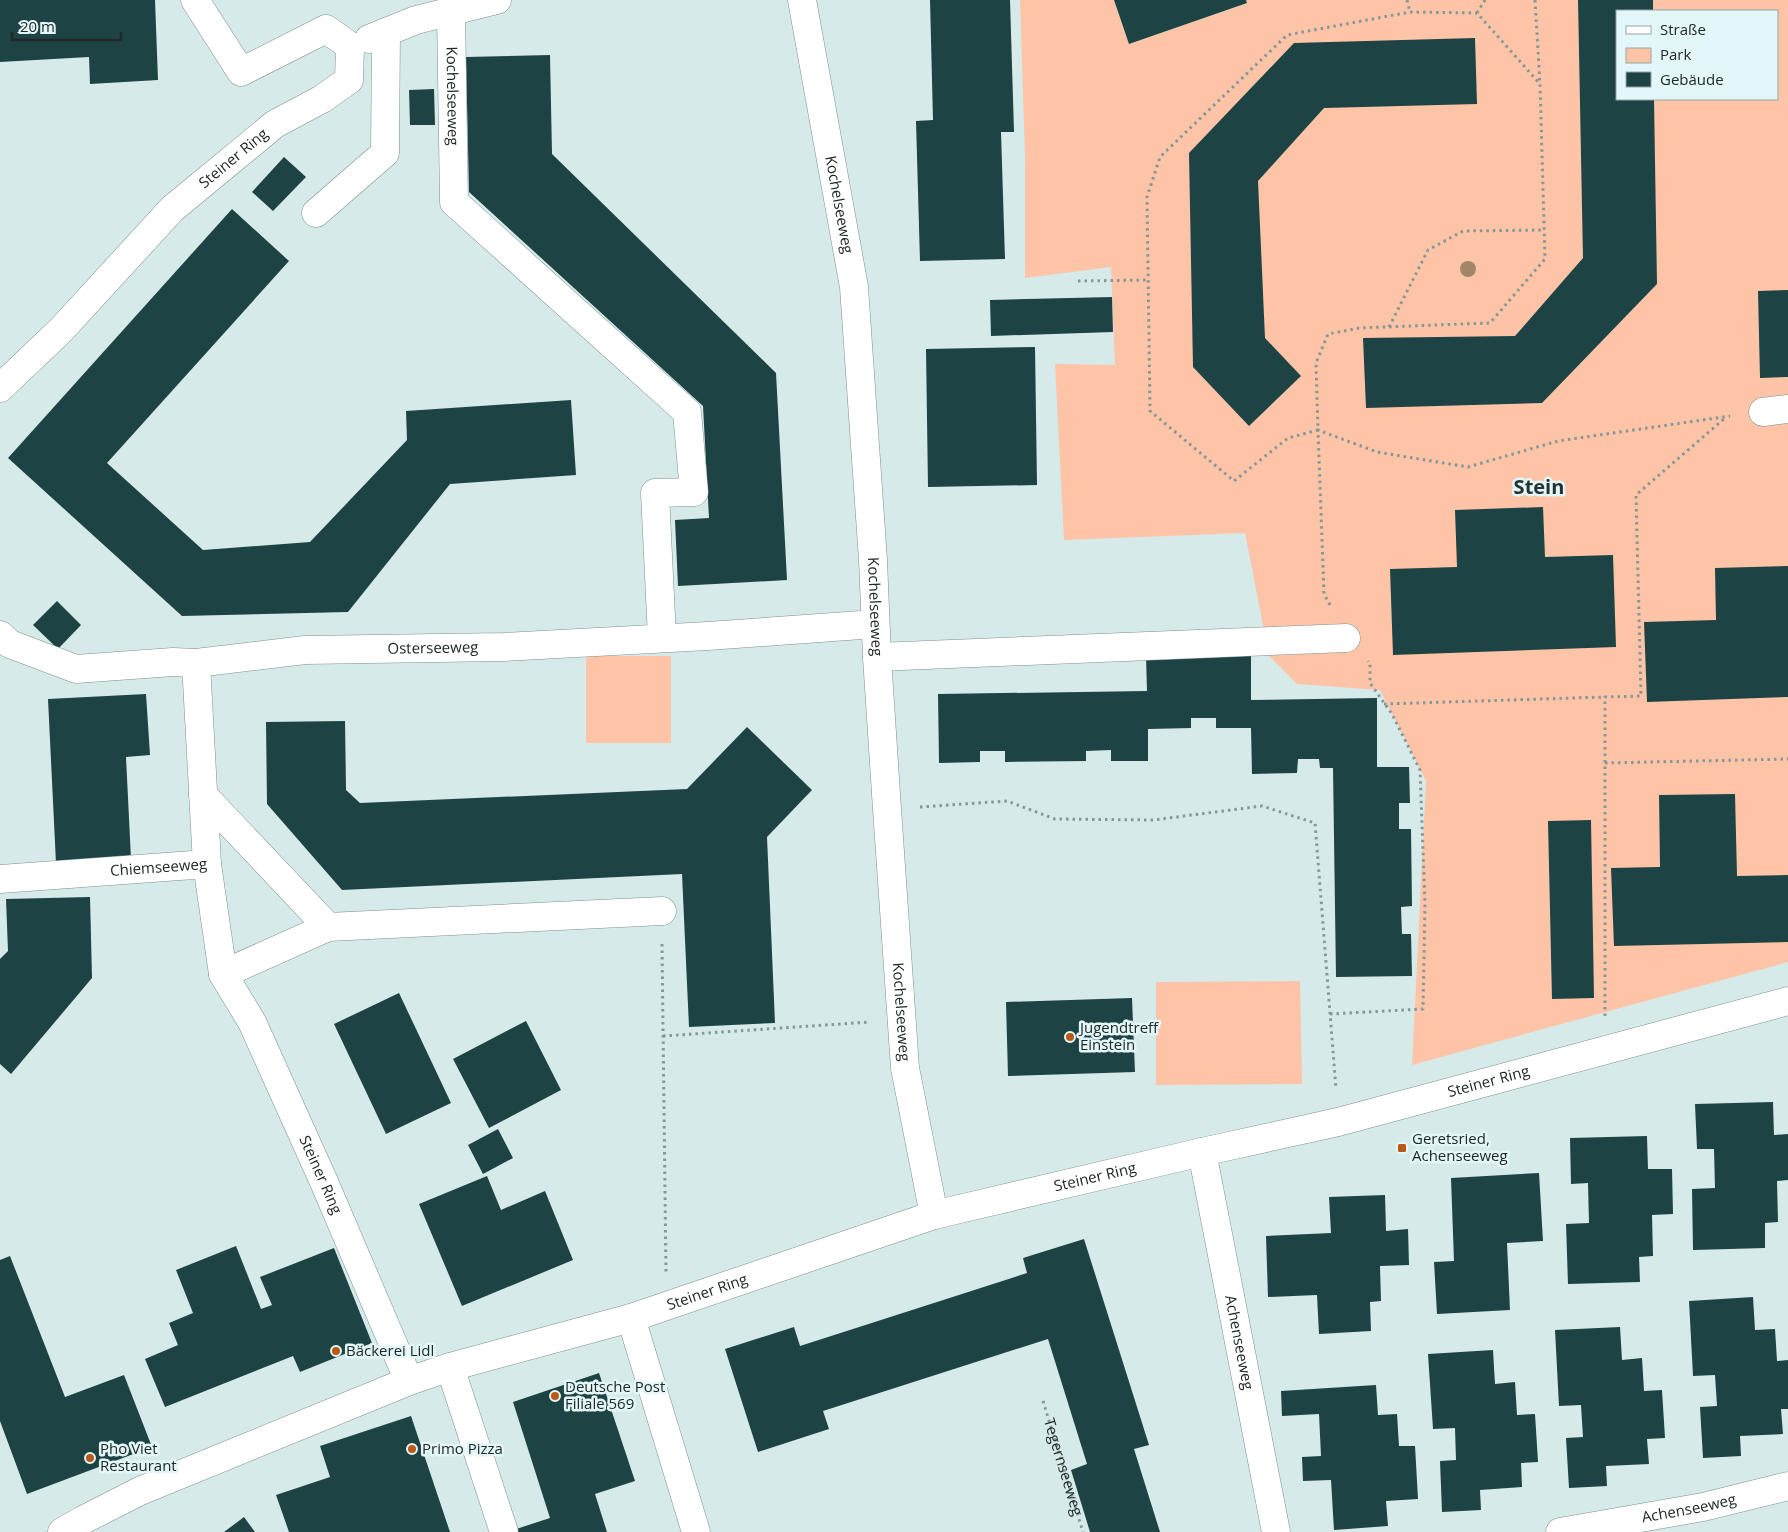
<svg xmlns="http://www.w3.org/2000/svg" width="1788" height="1532" font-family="'Open Sans',sans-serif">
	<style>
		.green { fill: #fec4a7; fill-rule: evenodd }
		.building { fill: #1d4344 }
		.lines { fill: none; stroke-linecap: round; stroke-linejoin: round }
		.minor-casing { stroke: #7d8f90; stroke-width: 29 }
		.path { stroke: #879696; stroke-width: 3; stroke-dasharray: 2.5 4; stroke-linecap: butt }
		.minor { stroke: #fff; stroke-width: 28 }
		.tree { fill: #a3866a }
		.poi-dot { fill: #b95817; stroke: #e4f7f8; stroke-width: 2 }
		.labels { text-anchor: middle; stroke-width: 5; stroke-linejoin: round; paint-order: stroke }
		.street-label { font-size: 15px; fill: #202828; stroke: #e4f7f8 }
		.poi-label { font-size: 15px; fill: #202828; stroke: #e4f7f8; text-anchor: start }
		.district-label { font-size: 20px; font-weight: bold; fill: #243334; stroke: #e4f7f8 }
	</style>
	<rect width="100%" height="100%" fill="#d7eaea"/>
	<path class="green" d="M1020,0H1114L1129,44L1247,3L1246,0H1788V962L1412,1065L1426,781L1380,690L1297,684L1269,656L1245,533L1064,540L1055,364L1115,365L1111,267L1025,278V158ZM1617,11H1777V99H1617Z
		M586,656H671V743H586Z
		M1300,981L1302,1084L1156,1085V982Z"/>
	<path class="building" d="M0,0H155L158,80L90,84L89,57L0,62Z
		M930,0H1010L1014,132H1001L1005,259L920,261L916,121L933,120Z
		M1114,0H1246L1247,3L1129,44Z
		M1578,0H1653V11H1617V99H1654L1657,284L1542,403L1366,408L1363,338L1515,336L1583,258Z
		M1475,38L1477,104L1324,108L1258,181L1265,338L1301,376L1249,426L1193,367L1189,153L1294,43Z
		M550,55L552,154L776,373L787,580L678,586L675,520L709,518L703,406L469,192L466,57Z
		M434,89L435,125H410L409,90Z
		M284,157L306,177L273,211L252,192Z
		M232,209L289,261L107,463L203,550L310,542L407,440L406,411L571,400L576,475L450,484L348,612L182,616L8,458Z
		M1788,290V377L1760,378L1758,291Z
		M1112,297L1113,332L991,336L990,300Z
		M1035,347L1037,485L928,487L926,349Z
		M1543,507L1545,557L1613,555L1616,647L1393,655L1390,569L1457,567L1455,510Z
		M1788,566V697L1647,702L1644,622L1716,620L1715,568Z
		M57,601L81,625L58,649L33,625Z
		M1251,656V700L1377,698V767H1409L1410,803H1399V829H1411L1412,906L1401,907L1402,934H1411L1412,976L1336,977L1333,768H1320L1319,759H1298L1297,773L1252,774L1251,728H1216V718H1191V728L1148,729V761H1111V750L1086,751V761L1005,762V751H980V762L939,763L938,694L1147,691L1146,657Z
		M146,694L150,755L126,757L131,859L56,863L48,699Z
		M345,721L346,790L360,803L687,789L747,727L812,790L767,837L775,1023L689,1027L682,874L342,890L267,804L266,722Z
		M1735,794L1737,876L1788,875V942L1614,946L1611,868L1660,867L1659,795Z
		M1591,820L1594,998L1552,999L1548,821Z
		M90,897L92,978L11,1074L0,1064V959L8,951L6,899Z
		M399,993L451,1103L386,1134L334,1024Z
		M1132,998L1135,1072L1008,1076L1006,1002Z
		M526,1021L561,1090L489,1128L453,1059Z
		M1773,1102L1774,1135L1788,1134V1180L1777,1181L1778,1222L1765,1223V1248L1693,1250L1692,1189L1715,1188L1714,1149H1697L1695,1104Z
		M498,1129L513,1158L483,1174L468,1145Z
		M1647,1136L1648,1169H1672L1673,1214L1652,1215L1653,1256L1639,1257L1640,1282L1568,1284L1566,1224L1589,1223L1588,1183L1571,1184L1570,1138Z
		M1539,1173L1543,1241L1507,1243L1510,1310L1437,1314L1434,1262L1454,1261L1451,1178Z
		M487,1176L501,1210L545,1191L573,1260L462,1306L419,1204Z
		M1385,1195L1386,1231L1408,1229L1409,1265L1380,1266L1381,1301L1370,1302L1371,1331L1319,1334L1317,1295L1268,1297L1266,1236L1331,1233L1329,1197Z
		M1084,1239L1149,1445L1134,1449L1160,1532H1090L1071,1470L1087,1464L1048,1339L823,1411L829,1429L758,1452L725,1349L794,1327L800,1346L1027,1273L1023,1258Z
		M236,1246L261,1309L272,1305L260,1277L334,1248L372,1343L300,1372L293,1356L165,1407L145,1359L178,1345L169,1323L193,1313L176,1270Z
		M10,1256L65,1397L124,1375L152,1447L27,1494L0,1421V1260Z
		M1753,1297L1755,1330L1775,1329L1777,1361L1788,1360V1409H1781L1783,1434L1740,1436L1741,1456L1703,1458L1700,1407L1717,1406L1715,1375L1693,1376L1689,1301Z
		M1620,1327L1622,1360L1642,1358L1644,1391L1662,1390L1665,1438L1647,1439L1649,1464L1606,1466L1607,1486L1569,1488L1566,1438L1583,1437L1581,1405L1559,1406L1555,1330Z
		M1493,1350L1495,1384L1515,1382L1517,1415L1535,1414L1538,1462L1521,1463L1522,1487L1480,1490L1481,1510L1442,1512L1440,1461L1456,1460L1455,1428L1433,1429L1428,1354Z
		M599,1373L635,1481L595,1494L607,1532H507L550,1518L513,1402Z
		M1376,1385L1378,1415L1397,1414L1399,1446H1415L1418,1499L1386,1501L1388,1526L1334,1530L1331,1480L1303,1481L1302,1457L1321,1456L1319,1414L1282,1416L1281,1391Z
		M411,1416L450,1532H289L276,1495L330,1477L320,1446Z
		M244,1517L255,1532H224Z"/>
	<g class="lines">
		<defs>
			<g id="minor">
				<path d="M195,0L241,72L326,29L350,46"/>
				<path id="s2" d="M802,0L854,287L873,560L877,657L887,809L905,1068L934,1215"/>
				<path id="s3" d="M451,12L454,202L687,412L694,492L655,493L662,638"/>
				<path d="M369,39L416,20L497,0"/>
				<path d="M316,213L385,153L386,32"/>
				<path id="s4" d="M0,388L61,330L172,209L275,124L322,99L349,80L350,46"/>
				<path d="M1763,412L1788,409"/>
				<path id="s5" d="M0,635L10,644L76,669L173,662L196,663L305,650L503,647L708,636L875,624"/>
				<path d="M877,657L1346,638"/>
				<path id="s6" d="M196,663L207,864L223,974L252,1022L324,1182L409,1381"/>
				<path d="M203,795L328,927"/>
				<path id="s7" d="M0,879L207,864"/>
				<path d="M223,974L328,927L662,911"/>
				<path id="s8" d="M1202,1152L1276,1532"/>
				<path d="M631,1318L696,1532"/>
				<path d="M450,1367L504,1532"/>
				<path id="s9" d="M62,1532L83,1520L140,1491L409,1381L450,1367L631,1318L934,1215L1202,1152L1338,1122L1788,1001"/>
				<path id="s10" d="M1560,1532L1703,1507L1788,1486"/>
			</g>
		</defs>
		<use href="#minor" class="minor-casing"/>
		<g class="path">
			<path d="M1407,0L1410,12"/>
			<path d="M1535,0L1540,84L1545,259L1490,323L1359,328L1328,334L1316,363L1318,430L1288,438L1234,481L1150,411L1147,197L1160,157L1287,35L1410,12L1477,13L1540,84"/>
			<path d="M1477,13L1485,0"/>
			<path d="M1078,281L1148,280"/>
			<path d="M1389,327L1428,250L1463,231L1544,230"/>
			<path d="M1330,605L1324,594L1318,430L1377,452L1468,467L1558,441L1730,416"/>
			<path d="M1384,704L1605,697"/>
			<path d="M1605,763L1788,759"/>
			<path d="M920,807L1007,801L1055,819L1153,820L1262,806L1315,823L1336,1089"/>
			<path d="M662,944L666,1273"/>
			<path d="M1330,1014L1423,1009L1425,904L1420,770L1392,714L1370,683V663L1368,661"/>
			<path d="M1605,1016V697L1641,696L1636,495L1725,418"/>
			<path d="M663,1036L870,1022"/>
			<path id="s1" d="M1043,1401L1083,1532"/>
		</g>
		<use href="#minor" class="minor"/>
	</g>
	<circle class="tree" cx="1468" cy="269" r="8"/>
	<g class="poi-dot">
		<circle cx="1070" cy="1037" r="5"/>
		<rect x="1397" y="1143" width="10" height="10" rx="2.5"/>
		<circle cx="336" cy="1351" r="5"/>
		<circle cx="555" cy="1396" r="5"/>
		<circle cx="412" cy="1449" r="5"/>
		<circle cx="90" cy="1458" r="5"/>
	</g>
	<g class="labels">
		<g class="street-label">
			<text dy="5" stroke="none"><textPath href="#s3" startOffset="84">Kochelseeweg</textPath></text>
			<text dy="5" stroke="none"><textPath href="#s4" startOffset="328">Steiner Ring</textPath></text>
			<text dy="5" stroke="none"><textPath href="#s2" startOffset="208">Kochelseeweg</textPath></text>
			<text dy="5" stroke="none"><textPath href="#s2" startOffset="612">Kochelseeweg</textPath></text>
			<text dy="5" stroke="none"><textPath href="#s5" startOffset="442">Osterseeweg</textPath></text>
			<text dy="5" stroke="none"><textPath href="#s7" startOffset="159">Chiemseeweg</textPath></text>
			<text dy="5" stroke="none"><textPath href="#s2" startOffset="1018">Kochelseeweg</textPath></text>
			<text dy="5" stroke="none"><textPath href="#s9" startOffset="1500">Steiner Ring</textPath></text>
			<text dy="5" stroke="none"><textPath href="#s6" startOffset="536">Steiner Ring</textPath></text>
			<text dy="5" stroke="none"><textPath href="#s9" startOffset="1095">Steiner Ring</textPath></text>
			<text dy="5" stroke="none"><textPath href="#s9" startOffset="690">Steiner Ring</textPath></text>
			<text dy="5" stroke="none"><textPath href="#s8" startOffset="194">Achenseeweg</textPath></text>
			<text dy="5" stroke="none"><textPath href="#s1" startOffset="69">Tegernseeweg</textPath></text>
			<text dy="5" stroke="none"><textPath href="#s10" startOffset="131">Achenseeweg</textPath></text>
		</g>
		<g class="poi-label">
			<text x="1080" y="1033">Jugendtreff<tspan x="1080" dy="17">Einstein</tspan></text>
			<text x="1412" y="1144">Geretsried,<tspan x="1412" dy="17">Achenseeweg</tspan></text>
			<text x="346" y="1356">Bäckerei Lidl</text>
			<text x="565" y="1392">Deutsche Post<tspan x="565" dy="17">Filiale 569</tspan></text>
			<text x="100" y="1454">Pho Viet<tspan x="100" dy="17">Restaurant</tspan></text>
			<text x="422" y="1454">Primo Pizza</text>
		</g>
		<g class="district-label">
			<text x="1539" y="494">Stein</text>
		</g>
	</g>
	<rect x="1616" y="10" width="162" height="90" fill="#e4f7f8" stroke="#96a4a5"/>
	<rect x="1626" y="26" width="25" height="8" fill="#ffffff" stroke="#96a4a5"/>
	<text x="1660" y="35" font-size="15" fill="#202828">Straße</text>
	<rect x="1626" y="48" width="25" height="15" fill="#fec4a7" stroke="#96a4a5"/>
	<text x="1660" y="60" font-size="15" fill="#202828">Park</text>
	<rect x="1626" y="72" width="25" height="15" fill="#1d4344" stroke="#96a4a5"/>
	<text x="1660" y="85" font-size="15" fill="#202828">Gebäude</text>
	<path d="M12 32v8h109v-8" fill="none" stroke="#202828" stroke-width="2.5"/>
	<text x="20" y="32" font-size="15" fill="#202828" stroke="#e4f7f8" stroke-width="4" paint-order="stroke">20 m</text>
</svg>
